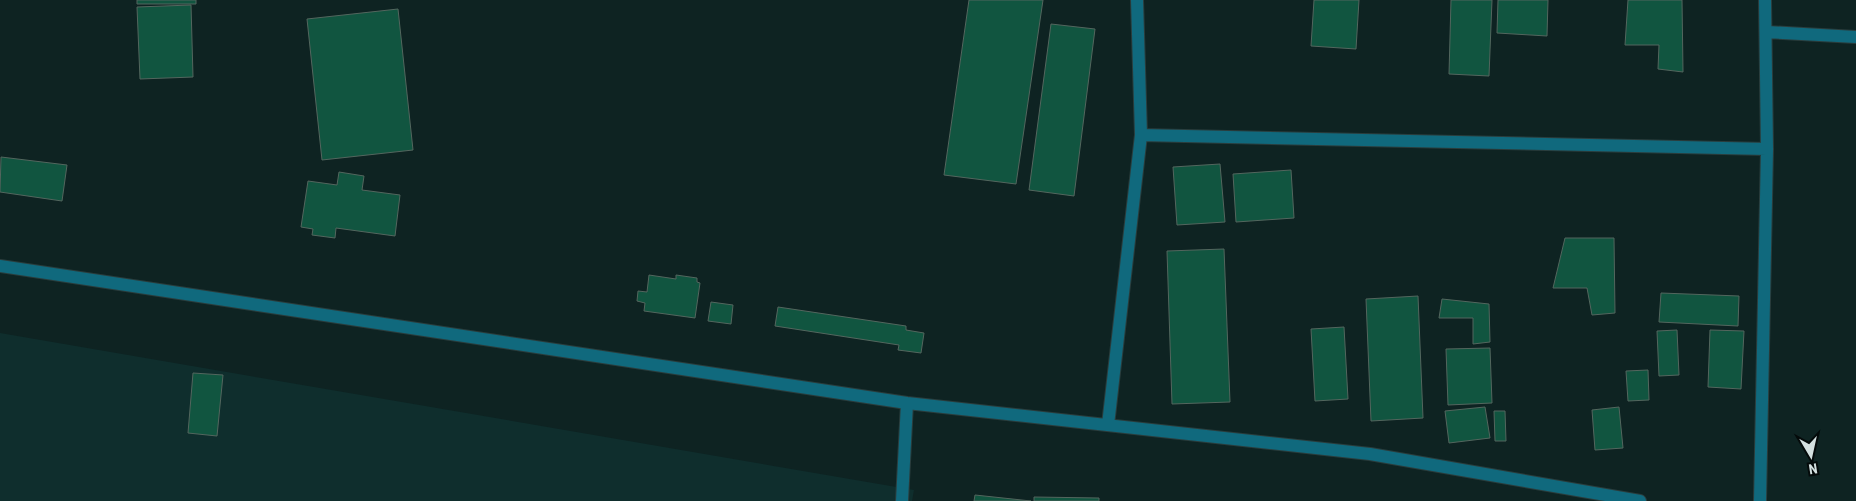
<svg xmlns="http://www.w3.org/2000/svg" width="1856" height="501" font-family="'Roboto Condensed',sans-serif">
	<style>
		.built { fill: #0f2e2d }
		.building { fill: #115540; stroke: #53665e }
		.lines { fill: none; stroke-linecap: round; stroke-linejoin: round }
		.street-casing { stroke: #2a3d3d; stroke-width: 14 }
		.street { stroke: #10697d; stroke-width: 12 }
	</style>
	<rect width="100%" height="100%" fill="#0e2322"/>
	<path class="built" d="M0,333L914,490L912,501H0Z"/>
	<path class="building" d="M137,0H196V4H137Z
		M969,0H1043L1016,184L944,175Z
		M1314,0H1359L1356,49L1311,46Z
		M1451,0H1492L1489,76L1449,74Z
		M1498,0H1548L1547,36L1497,33Z
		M1628,0H1682L1683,72L1658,69L1659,45H1625Z
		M191,5L193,77L140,79L137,7Z
		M398,9L413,150L322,160L307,19Z
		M1051,24L1095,29L1074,196L1029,190Z
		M1,157L67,165L62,201L0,192Z
		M1220,164L1225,222L1177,225L1173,167Z
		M1291,170L1294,218L1236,222L1233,174Z
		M339,172L364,176L362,190L400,195L395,236L336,228L335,238L312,235L313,229L301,227L308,181L337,185Z
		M1565,238H1614L1615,313L1592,315L1587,288H1553Z
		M1224,249L1230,402L1172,404L1167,251Z
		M649,275L676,279V275L697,278V282L700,283L695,318L644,311L645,303L637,301L638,291L647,292Z
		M1661,293L1739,296L1738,326L1659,322Z
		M1418,296L1423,418L1371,421L1366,299Z
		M1442,299L1489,304L1490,342L1473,344V318H1439Z
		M711,302L733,305L731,324L708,321Z
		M778,307L906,326V330L924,333L921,353L898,350L899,345L775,326Z
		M1344,327L1348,399L1315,401L1311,329Z
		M1677,330L1679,375L1659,376L1657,331Z
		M1710,330L1744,331L1741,389L1708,387Z
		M1490,348L1492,403L1448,405L1446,349Z
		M1648,370L1649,400L1628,401L1626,371Z
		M193,373L223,375L217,436L188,433Z
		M1485,407L1490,438L1449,443L1445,411Z
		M1619,407L1623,448L1595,450L1592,410Z
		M1494,411H1505L1506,441H1495Z
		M975,495L1031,501H974Z
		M1034,497L1099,498V501H1034Z"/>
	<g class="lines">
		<defs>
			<path id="street" d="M1767,32L1856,37
				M1141,135L1767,149
				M0,266L907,403L1370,454L1640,501
				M1108,425L1141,135L1137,0
				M902,501L907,403
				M1760,501L1767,149L1765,0"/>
		</defs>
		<use href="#street" class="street-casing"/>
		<use href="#street" class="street"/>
	</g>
	<g transform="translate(1811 456) rotate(171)" stroke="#040a0a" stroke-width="4" paint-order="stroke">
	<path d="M0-4L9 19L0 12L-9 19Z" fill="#d4e0e0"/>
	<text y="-8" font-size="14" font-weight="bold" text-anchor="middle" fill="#d4e0e0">N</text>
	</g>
</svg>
